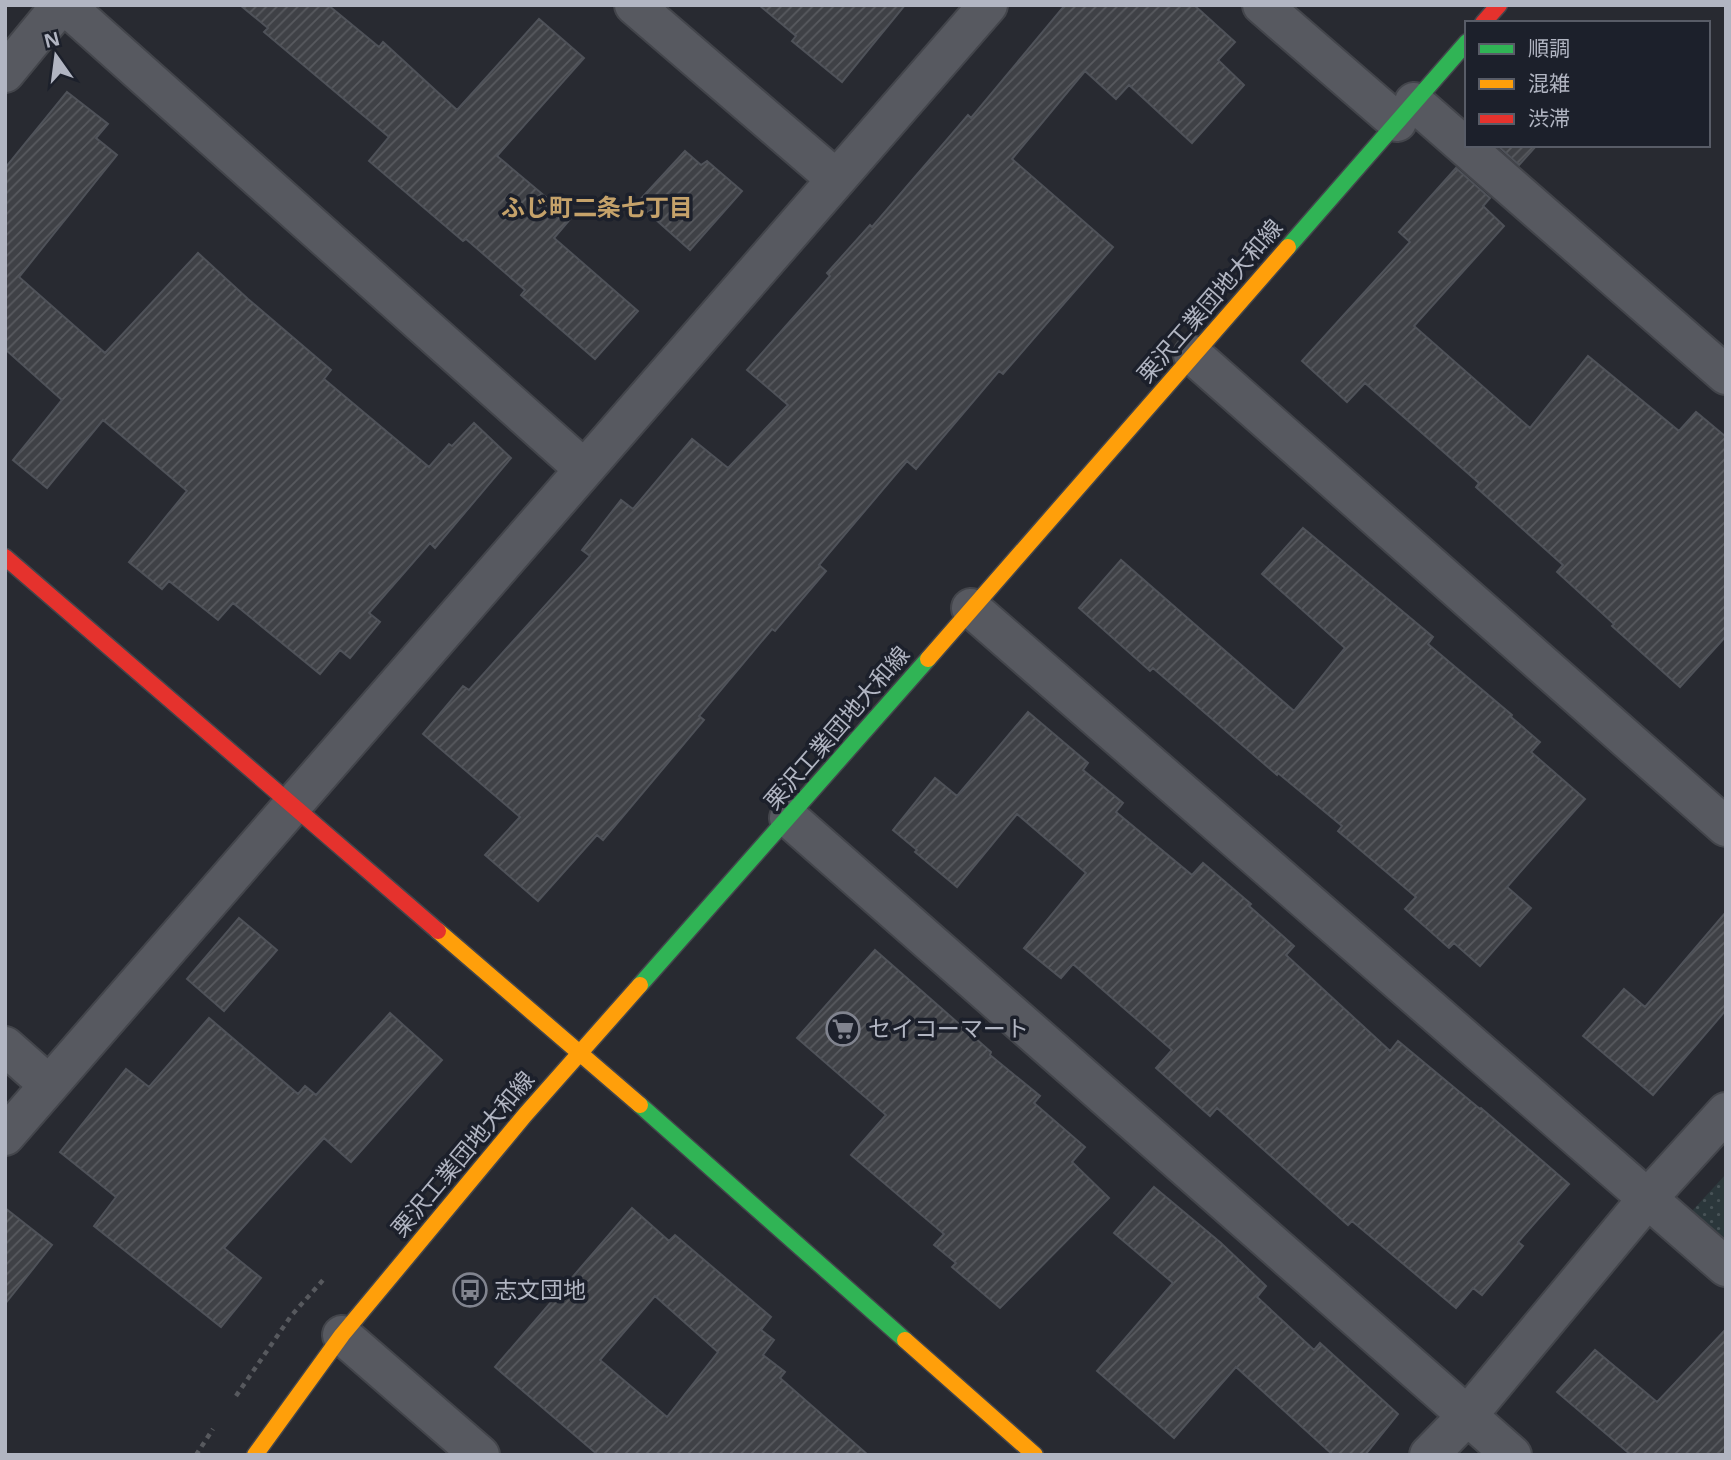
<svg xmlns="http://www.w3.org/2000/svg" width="1731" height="1460" font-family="'Noto Sans','Noto Sans JP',sans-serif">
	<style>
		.grass { fill: url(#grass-dots) }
		.building { fill: url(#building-hatch); stroke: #4f5259; stroke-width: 2; fill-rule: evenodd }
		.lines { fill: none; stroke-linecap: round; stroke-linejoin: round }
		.street-casing { stroke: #43454b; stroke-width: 42 }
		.fast-casing { stroke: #43454b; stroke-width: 19 }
		.slow-casing { stroke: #43454b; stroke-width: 19 }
		.jam-casing { stroke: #43454b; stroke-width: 19 }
		.path { stroke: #57595e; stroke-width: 4.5; stroke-dasharray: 5 5; stroke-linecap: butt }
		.street { stroke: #575960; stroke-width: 38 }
		.fast { stroke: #30b455; stroke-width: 16 }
		.slow { stroke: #ff9f0a; stroke-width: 16 }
		.jam { stroke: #e5322d; stroke-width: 16 }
		.labels { text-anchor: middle; stroke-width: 7; stroke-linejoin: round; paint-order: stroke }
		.street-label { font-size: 23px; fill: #b1b5c2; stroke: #1c202b }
		.poi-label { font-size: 23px; fill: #b1b5c2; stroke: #1c202b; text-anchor: start }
		.neighbourhood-label { font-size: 24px; font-weight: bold; fill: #c5a26a; stroke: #1c202b }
	</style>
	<defs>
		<pattern id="grass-dots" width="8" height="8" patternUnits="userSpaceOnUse" patternTransform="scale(1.75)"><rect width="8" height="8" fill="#2b373b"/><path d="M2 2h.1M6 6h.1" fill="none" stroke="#475256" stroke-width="1.8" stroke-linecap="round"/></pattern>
		<pattern id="building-hatch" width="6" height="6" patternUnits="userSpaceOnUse" patternTransform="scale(1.75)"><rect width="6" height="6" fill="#3f4146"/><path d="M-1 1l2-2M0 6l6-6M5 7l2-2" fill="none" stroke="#585a5f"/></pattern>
	</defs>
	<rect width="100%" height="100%" fill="#282a31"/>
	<path class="grass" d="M1726,1174V1239L1692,1211Z"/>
	<path class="building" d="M240,5H328L379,47L383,42L457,110L539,19L584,58L497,156L571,218L554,238L638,311L595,359L521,295L525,290L466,239L463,241L369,161L389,137L264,32L268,28Z
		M759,5H905L842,82L792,41L796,36Z
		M1065,5H1194L1235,42L1218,60L1244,85L1192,143L1129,85L1116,99L1085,71L1012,159L1113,247L1003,374L999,371L916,469L907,461L819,565L826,571L775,631L772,629L699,716L704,720L603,840L597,835L538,901L485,855L520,817L423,734L463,686L469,690L590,556L582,550L621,500L633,509L692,439L728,468L788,405L747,370L830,276L827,273L870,225L872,227L968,115L971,118Z
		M67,92L108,124L96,138L117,155L19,277L105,353L198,253L248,299L331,370L324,379L429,467L449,444L452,446L474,423L511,458L435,548L430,543L369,613L380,622L350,658L340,650L320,674L233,603L218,620L169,581L162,589L129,562L187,491L103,420L47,488L13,460L62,400L5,349V168Z
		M1497,145H1537L1519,165Z
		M685,151L701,165L707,161L742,191L690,250L637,203Z
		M1456,168L1490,198L1483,206L1504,226L1414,326L1530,428L1588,356L1679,431L1696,412L1726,437V636L1680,687L1612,626L1614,624L1557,572L1563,565L1476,487L1479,483L1365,383L1347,402L1302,361L1410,242L1399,232Z
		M1303,528L1433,637L1428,644L1512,715L1511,717L1540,742L1531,752L1585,799L1507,887L1531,908L1480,966L1454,943L1449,948L1405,909L1416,897L1338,831L1342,826L1278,773L1277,775L1153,668L1150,671L1079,608L1121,560L1294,711L1345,648L1262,574Z
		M1028,712L1088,763L1083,770L1123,803L1116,812L1192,875L1203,863L1251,904L1249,906L1294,946L1286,955L1390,1051L1398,1041L1480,1109L1481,1108L1569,1184L1518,1242L1523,1246L1482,1295L1473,1288L1456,1308L1352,1221L1348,1225L1217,1108L1210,1116L1156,1068L1172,1050L1073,964L1061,978L1024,948L1086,873L1017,814L957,887L915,852L917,850L893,830L935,778L957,796Z
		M1726,912V1010L1653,1095L1583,1036L1624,989L1645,1007Z
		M239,918L277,950L224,1011L187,979Z
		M875,950L991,1052L990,1055L1040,1096L1034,1103L1085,1147L1072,1162L1109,1198L1000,1308L952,1267L956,1263L934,1245L944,1234L851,1155L886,1115L797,1038Z
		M390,1013L442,1060L351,1162L324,1138L224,1248L261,1278L221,1327L94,1226L116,1197L60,1152L126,1069L149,1087L209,1018L298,1094L305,1086L316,1095Z
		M1154,1187L1221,1243L1266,1286L1257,1297L1314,1350L1320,1343L1398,1414L1365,1455H1333L1236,1367L1174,1438L1097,1371L1173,1283L1114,1233Z
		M5,1208L52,1245L5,1304Z
		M632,1208L669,1241L675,1235L771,1317L761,1330L774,1340L763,1355L785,1372L780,1378L868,1455H598L495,1367ZM655,1296L718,1352L667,1417L600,1360Z
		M1726,1329V1455H1631L1557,1392L1595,1350L1657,1402Z"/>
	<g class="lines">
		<defs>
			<path id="street" d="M65,5L584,469
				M634,5L836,179
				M1262,5L1397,122
				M5,73L61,5
				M1414,102L1726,375
				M1193,355L1726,827
				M971,608L1726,1267
				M789,818L1512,1455
				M5,1046L49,1085
				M5,1136L988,5
				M342,1335L480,1455
				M1429,1455L1467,1416L1648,1198L1726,1112"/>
			<path id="fast" d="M1288,247L1467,42
				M640,985L928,659
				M640,1105L905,1340"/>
			<path id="slow" d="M928,659L1288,247
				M438,931L640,1105
				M905,1340L1035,1455
				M255,1455L342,1335L525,1115L640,985"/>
			<path id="jam" d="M1483,23L1499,5
				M5,557L438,931"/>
		</defs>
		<use href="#street" class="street-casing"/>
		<use href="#fast" class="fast-casing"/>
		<use href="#slow" class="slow-casing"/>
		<use href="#jam" class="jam-casing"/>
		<path class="path" d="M236,1396L291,1316L323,1280
			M196,1455L213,1429"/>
		<use href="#street" class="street"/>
		<use href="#fast" class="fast"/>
		<use href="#slow" class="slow"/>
		<use href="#jam" class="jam"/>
	</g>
	<defs>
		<symbol id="supermarket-ring" viewBox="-11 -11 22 22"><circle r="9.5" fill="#1c202b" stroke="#81848f" stroke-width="1.5"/><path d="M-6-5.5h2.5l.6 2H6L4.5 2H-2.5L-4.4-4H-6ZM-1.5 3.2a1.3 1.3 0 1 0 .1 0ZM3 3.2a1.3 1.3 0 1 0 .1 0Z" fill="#81848f"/></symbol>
		<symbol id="bus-ring" viewBox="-11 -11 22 22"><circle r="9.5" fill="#1c202b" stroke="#81848f" stroke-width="1.5"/><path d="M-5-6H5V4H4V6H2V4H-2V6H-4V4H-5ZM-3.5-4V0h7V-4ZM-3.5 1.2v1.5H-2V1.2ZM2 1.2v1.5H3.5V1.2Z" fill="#81848f"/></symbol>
	</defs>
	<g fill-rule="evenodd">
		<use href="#supermarket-ring" x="824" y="1010" width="38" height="38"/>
		<use href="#bus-ring" x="451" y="1271" width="38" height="38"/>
	</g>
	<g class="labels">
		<g class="street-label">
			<text transform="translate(1210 301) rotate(-49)" y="8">栗沢工業団地大和線</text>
			<text transform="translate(837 728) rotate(-49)" y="8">栗沢工業団地大和線</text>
			<text transform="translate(463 1154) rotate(-50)" y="8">栗沢工業団地大和線</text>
		</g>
		<g class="poi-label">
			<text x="868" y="1037">セイコーマート</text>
			<text x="494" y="1298">志文団地</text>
		</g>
		<g class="neighbourhood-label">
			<text x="597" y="216">ふじ町二条七丁目</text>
		</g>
	</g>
	<rect width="1731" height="1460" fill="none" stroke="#b1b5c2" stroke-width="14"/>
	<rect x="1465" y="21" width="245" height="126" fill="#1c202b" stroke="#585c67" stroke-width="2"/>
	<rect x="1479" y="44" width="35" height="10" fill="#30b455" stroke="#585c67" stroke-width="2"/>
	<text x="1528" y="56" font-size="21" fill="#b1b5c2">順調</text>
	<rect x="1479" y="79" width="35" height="10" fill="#ff9f0a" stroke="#585c67" stroke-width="2"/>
	<text x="1528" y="91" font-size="21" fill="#b1b5c2">混雑</text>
	<rect x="1479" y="114" width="35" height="10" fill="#e5322d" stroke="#585c67" stroke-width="2"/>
	<text x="1528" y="126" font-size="21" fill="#b1b5c2">渋滞</text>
	<g transform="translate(56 56) rotate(346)" stroke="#1c202b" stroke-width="5" paint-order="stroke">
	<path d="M0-5L12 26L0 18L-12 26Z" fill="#b1b5c2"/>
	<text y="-10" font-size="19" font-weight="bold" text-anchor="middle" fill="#b1b5c2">N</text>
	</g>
</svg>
